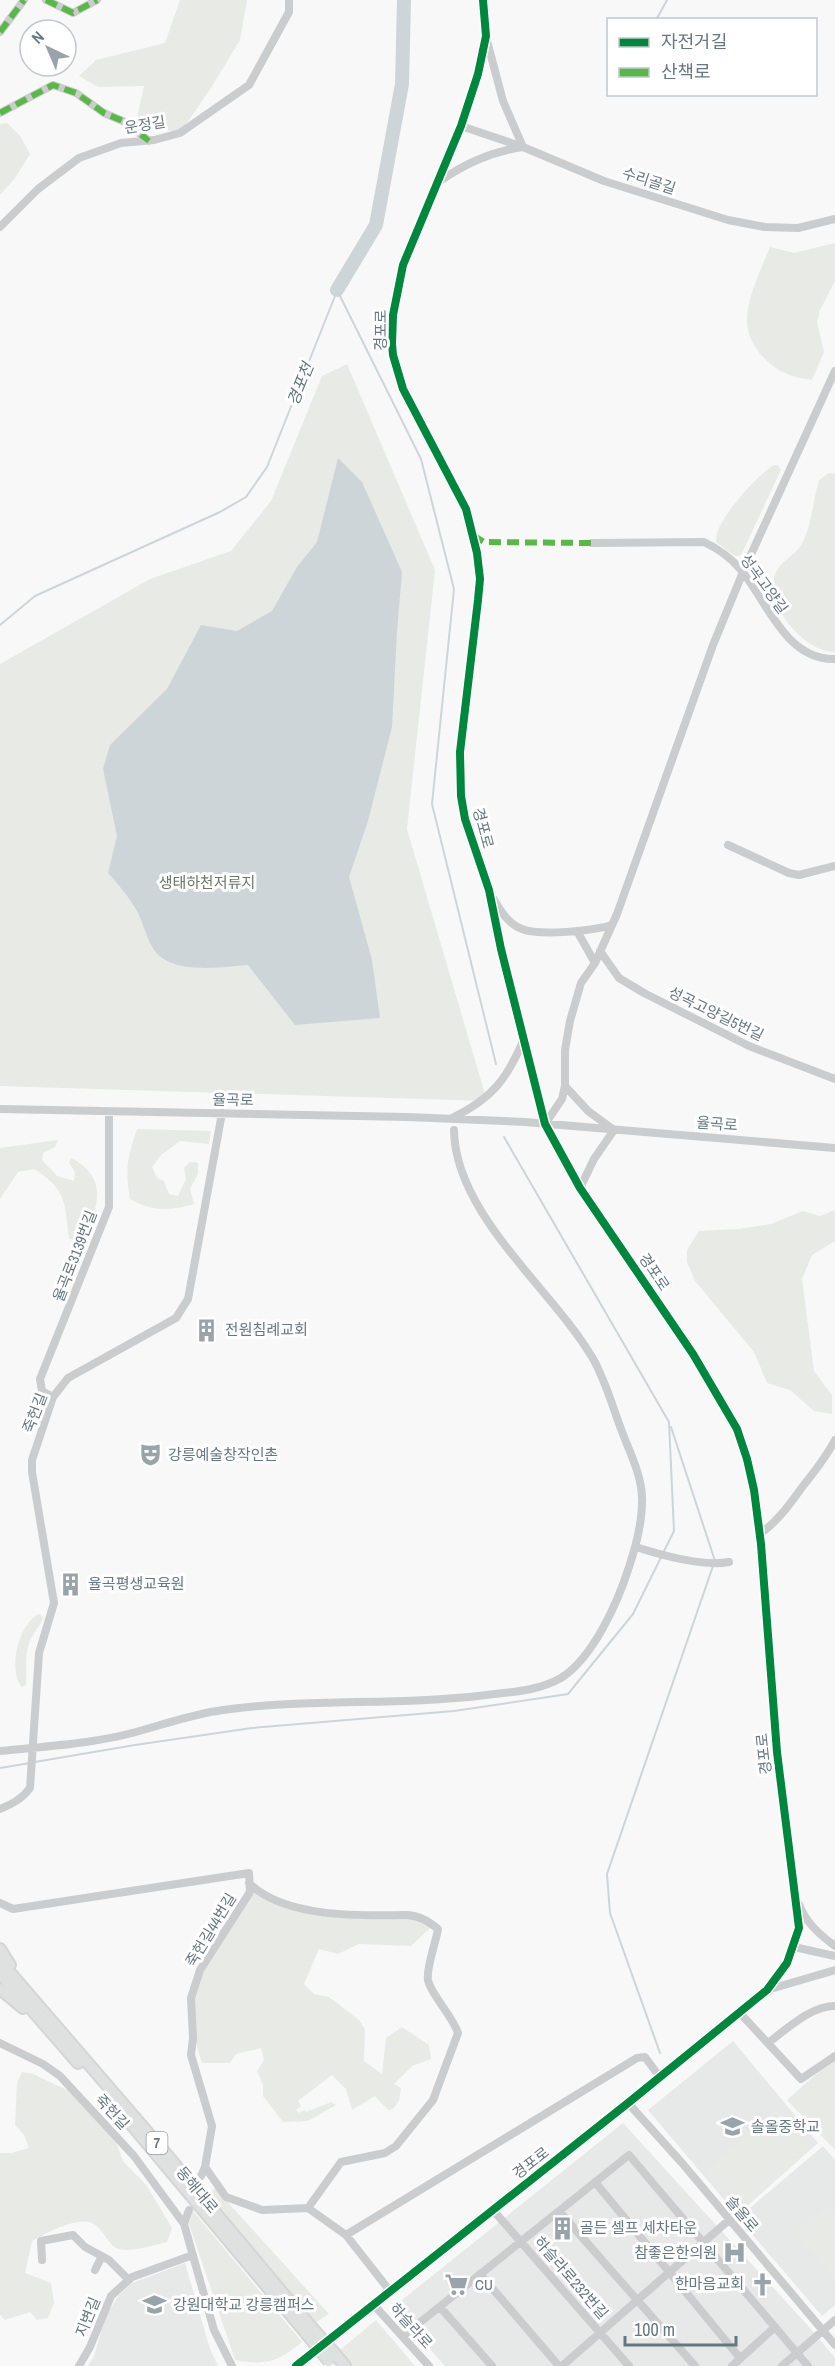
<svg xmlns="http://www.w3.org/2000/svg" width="835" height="2366" font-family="'Archivo Narrow','Noto Sans KR',sans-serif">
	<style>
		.built { fill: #e7e9e8 }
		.green { fill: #e7eae5 }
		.water { fill: #cdd5d8 }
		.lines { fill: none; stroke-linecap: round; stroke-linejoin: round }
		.stream { stroke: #cdd5d8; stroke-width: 2 }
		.river { stroke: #cdd5d8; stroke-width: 14 }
		.major-casing { stroke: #d4d5d6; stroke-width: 14 }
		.minor { stroke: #cbcccd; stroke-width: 8 }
		.major { stroke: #dfe0e0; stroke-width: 10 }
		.major-bridge-casing { stroke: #d4d5d6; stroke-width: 14; stroke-linecap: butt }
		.major-bridge { stroke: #dfe0e0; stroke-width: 10 }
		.quiet { stroke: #58b947; stroke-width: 6; stroke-dasharray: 12 6; stroke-linecap: butt }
		.cycleway-casing { stroke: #fff; stroke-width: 11 }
		.cycleway { stroke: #00873e; stroke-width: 8 }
		.labels { text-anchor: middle; stroke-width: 6; stroke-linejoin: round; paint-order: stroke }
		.shield { fill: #fff; stroke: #93a0a6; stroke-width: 1.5 }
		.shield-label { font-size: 14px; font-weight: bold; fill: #657780 }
		.street-label { font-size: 15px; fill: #657780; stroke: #fff }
		.park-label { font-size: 15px; fill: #697964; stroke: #fff }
		.poi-label { font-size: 15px; fill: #657780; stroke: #fff; text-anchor: start }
		.water-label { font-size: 16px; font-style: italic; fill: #60767b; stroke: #fff }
	</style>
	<rect width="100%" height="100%" fill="#f8f8f8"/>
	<path class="built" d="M733,2041L818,2143L737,2215L648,2110Z
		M623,2123L810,2328L835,2358V2366H445L392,2308Z
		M823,2146L835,2160V2305L822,2316L738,2218Z
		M185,2263L210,2349L218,2366H88L94,2356L106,2315L119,2295L132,2283Z"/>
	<path class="green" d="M180,0H247L240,40L211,88L180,133L136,123L144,86L98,87L79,76L96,60L165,43Z
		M7,123L21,137L30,154L15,178L0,195V124Z
		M835,243V281L820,310L817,322L824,352L812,380C805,379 797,378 790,375C767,367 746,343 747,319C748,295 761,269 770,247L794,253Z
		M347,364L435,570L407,829L487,1101L0,1086V664L150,579L231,551L271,501L322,376Z
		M774,465H778L781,470L742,553L739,556H735L717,543C709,527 759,473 774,465Z
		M829,473L835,474V652C806,653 766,607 774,578C778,561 796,556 803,542C812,523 813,500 819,480Z
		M137,1129L211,1131L209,1144L180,1141L161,1155L152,1167L157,1178L164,1181L169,1194L178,1196L186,1179L184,1168L190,1162L198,1163V1174L190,1189L194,1204C170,1211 152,1212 130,1199C125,1170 127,1158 137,1129Z
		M58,1140L55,1147L43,1153L42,1160L57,1176L74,1181L75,1172L69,1163L71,1158C109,1177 100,1210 79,1239H69C65,1204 67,1189 34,1169L18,1172L0,1199V1148Z
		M835,1210V1241L812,1255L802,1279L814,1371L832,1395V1414L814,1411L790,1390L767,1383L754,1352L695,1281L687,1262V1250L699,1231L739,1229L771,1224L803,1211L820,1216Z
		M39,1614L43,1617C41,1626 35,1630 31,1638C24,1654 27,1668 26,1685L22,1687C7,1670 19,1623 39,1614Z
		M253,1892L305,1911L418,1917L431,1927L411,1946L359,1944L338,1954L319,1949L304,1984L314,1994L329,1997L359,2020L365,2029L364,2061L382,2074L386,2038L402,2027L429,2045L431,2059L412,2066L394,2084L401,2088L399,2101L393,2109L388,2110L375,2096L352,2110L346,2089L332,2075L298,2101L301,2106L296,2110L299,2113L304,2110L306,2112L331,2102L336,2105L308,2121L283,2122L263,2096V2085L257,2071L264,2060L261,2048L236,2054L230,2063H202C195,2043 191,2021 193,2000C194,1970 236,1918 253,1892Z
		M835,2061V2150L787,2100L830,2062Z
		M22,2072L33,2074L69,2091L116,2142L123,2161L147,2186L172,2228L167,2242C152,2245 131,2254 116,2248C107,2243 103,2229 94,2224C78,2215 47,2233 32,2241L25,2273L51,2283L54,2303L48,2318L37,2320L30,2312L5,2320L0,2315V2153H12L29,2148L24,2135L15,2125L17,2083Z
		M776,2109L810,2149L740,2210L706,2171Z
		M215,2188L329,2314L315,2323L205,2197Z
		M827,2205L835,2214V2280L795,2233Z
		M193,2211L302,2342C279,2361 266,2366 235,2360L189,2224Z
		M376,2320L415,2366H353L340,2350Z"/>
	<path class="water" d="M338,458L362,482L402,572L397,631L392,727L368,821L349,877L372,960L380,1018L295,1025L248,965C222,967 173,975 155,951C147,941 144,925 138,913C130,898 119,885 108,873L117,836L103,769L110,745L167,689L201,625L237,631L272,611L297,567L317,542Z"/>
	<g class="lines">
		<path class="stream" d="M656,20L667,0
			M611,95V94
			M337,290L421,459L454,589L432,804L496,1064
			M0,625L35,596L220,512L246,497L267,467L337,291
			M671,1427L715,1561
			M35,1762L135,1745L252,1728L454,1711L568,1694L633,1614L674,1531L669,1422L504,1137
			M0,1768L30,1763
			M660,2053L610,1913L607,1874L713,1566"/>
		<path class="river" d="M337,290L376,225L402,84L404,0"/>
		<defs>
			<path id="major" d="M0,1949L10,1965
				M0,1961L161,2148L312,2328
				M0,1973L78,2063
				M0,1989L23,2008
				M126,2118L306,2333
				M336,2355L345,2366"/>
		</defs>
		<use href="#major" class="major-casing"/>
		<path class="minor" d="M46,0L73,13L97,0
			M0,32L24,0
			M0,113L53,85L76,93L104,113L125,122L149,141
			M461,126L523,147L604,181L728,220L765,227L798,228L835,219
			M437,183C464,164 490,152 523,147L503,101L486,37
			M0,227L38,189L79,158L121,143L154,140L180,133L249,85L289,12V0
			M592,543L704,542C719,549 731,558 741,570C767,601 786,661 835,659
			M728,845L789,873L799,875L835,866
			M493,898C500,910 508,924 522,929C540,936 593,931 612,925
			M577,931L595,963
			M600,951L619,978L644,993L749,1046L835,1079
			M565,1086L588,1111L614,1130L594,1159L580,1188
			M0,1109L407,1117L525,1122L835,1148
			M452,1118C492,1099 507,1079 524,1039
			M545,1124L562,1099L565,1086V1050L570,1021L581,983L595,963L617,914L713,645L743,572L835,371
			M53,1397L42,1391L40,1379L109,1207V1112
			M760,1534C779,1520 789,1505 803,1486C815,1471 826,1457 835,1440
			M636,1547C661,1555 703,1567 729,1562
			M0,1751C46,1746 92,1744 136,1732C165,1724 193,1714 223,1710C310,1698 399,1706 486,1695C512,1692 538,1691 561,1678C593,1658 618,1602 629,1567C636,1546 643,1520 642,1497C641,1473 629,1451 621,1429C612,1405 605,1379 592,1357C551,1288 455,1214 454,1130
			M0,1809C12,1804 22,1799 30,1788L39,1653L54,1603L32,1472V1460L53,1397L68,1378L176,1318L188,1299L222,1113
			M249,1883C284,1918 360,1916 407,1915C420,1916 428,1921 438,1929C436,1942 426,1968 428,1980C431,1995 452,2015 458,2033L433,2100L396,2146L385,2153L341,2162L308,2208
			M0,1903L13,1909L249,1873L250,1892L200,1970L191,1998L193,2038L191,2055L212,2126L205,2167L201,2176
			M799,1904C805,1922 820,1935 835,1946
			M794,1947L835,1956
			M767,1990L835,1970
			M739,2012L801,2079L835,2056
			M0,2043L43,2064L60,2076L134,2156L184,2224L214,2330L232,2366
			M768,2043C787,2029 810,2006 835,2006
			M628,2103L682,2163L835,2345
			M205,2167L226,2197L262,2210L308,2208L346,2235L390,2291
			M595,2182L740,2358
			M493,2210L629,2366
			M559,2211L695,2366
			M184,2224L189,2210
			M346,2235L637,2058L645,2057L659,2076
			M42,2260L41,2241L73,2235L85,2247L109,2260L129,2280
			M95,2270L102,2256
			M480,2274L559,2366
			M373,2304L429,2366
			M440,2307L492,2366
			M403,2336L629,2155L808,2366
			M79,2366L90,2347L111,2296L132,2277L193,2255
			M296,2366L628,2103L767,1990L787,1963L799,1928L777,1752L761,1544L754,1490L747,1459L737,1429L693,1354L580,1188L545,1124L501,949L489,890L465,819L461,796L460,752L478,600L480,579L477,553L466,509L403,389L393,355L392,344L393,315L403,265L461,126L478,74L486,36L483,0
			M562,2366L729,2220
			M732,2366L775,2327
			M782,2366L835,2320"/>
		<use href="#major" class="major"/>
		<defs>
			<path id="major-bridge" d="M312,2328L336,2355
				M306,2333L329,2361"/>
		</defs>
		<use href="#major-bridge" class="major-bridge-casing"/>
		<use href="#major-bridge" class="major-bridge"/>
		<path class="quiet" d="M46,0L73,13L97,0
			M0,32L24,0
			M0,113L53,85L76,93L104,113L125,122L149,141
			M473,535L484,542L592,543"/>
		<defs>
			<path id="cycleway" d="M296,2366L628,2103L767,1990L787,1963L799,1928L777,1752L761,1544L754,1490L747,1459L737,1429L693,1354L580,1188L545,1124L501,949L489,890L465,819L461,796L460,752L478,600L480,579L477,553L466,509L403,389L393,355L392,344L393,315L403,265L461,126L478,74L486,36L483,0"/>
		</defs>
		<use href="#cycleway" class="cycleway-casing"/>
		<use href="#cycleway" class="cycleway"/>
	</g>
	<defs>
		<symbol id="building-bare" viewBox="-9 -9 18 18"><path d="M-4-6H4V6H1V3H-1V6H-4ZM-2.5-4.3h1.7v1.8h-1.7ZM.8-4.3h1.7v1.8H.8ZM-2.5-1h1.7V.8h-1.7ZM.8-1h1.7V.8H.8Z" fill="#98a4aa" stroke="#fff" stroke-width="2.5" paint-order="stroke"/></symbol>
		<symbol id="theatre-bare" viewBox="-9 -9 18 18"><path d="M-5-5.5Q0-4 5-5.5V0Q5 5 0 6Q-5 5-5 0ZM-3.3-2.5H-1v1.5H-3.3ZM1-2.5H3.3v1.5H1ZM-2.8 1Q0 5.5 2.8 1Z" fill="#98a4aa" stroke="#fff" stroke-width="2.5" paint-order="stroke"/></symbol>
		<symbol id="school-bare" viewBox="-9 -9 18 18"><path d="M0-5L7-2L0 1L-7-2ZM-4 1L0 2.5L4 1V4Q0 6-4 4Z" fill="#98a4aa" stroke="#fff" stroke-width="2.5" paint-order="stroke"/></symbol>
		<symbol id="hospital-bare" viewBox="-9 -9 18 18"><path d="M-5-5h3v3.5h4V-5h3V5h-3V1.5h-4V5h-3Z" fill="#98a4aa" stroke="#fff" stroke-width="2.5" paint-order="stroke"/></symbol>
		<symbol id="church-bare" viewBox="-9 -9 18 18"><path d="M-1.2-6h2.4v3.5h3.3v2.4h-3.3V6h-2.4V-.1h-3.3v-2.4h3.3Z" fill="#98a4aa" stroke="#fff" stroke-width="2.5" paint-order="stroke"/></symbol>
		<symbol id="supermarket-bare" viewBox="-9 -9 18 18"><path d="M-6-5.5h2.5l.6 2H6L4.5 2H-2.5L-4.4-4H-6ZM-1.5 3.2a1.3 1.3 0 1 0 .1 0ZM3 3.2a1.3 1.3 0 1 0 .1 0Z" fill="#98a4aa" stroke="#fff" stroke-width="2.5" paint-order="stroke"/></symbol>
		<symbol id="university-bare" viewBox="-9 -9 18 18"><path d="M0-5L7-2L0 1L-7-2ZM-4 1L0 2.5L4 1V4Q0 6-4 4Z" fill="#98a4aa" stroke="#fff" stroke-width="2.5" paint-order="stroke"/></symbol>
	</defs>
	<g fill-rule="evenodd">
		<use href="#building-bare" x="190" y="1314" width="33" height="33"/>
		<use href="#theatre-bare" x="134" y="1438" width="33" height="33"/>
		<use href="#building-bare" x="54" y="1568" width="33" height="33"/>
		<use href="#school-bare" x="716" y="2110" width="33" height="33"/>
		<use href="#building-bare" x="546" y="2212" width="33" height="33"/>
		<use href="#hospital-bare" x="718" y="2236" width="33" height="33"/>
		<use href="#church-bare" x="746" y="2268" width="33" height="33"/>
		<use href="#supermarket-bare" x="440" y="2268" width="33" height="33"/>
		<use href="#university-bare" x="138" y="2288" width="33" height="33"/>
	</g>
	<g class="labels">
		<rect class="shield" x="146.5" y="2132" width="21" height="22" rx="4.5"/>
		<g class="shield-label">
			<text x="157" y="2148">7</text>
		</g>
		<g class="street-label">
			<text transform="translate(145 125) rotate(-9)" y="5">운정길</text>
			<text transform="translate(649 181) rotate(18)" y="5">수리골길</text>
			<text transform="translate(381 330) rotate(-90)" y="5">경포로</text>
			<text transform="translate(764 584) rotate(54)" y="5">성곡고양길</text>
			<text transform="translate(483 828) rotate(75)" y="5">경포로</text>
			<text transform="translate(716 1014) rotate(26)" y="5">성곡고양길5번길</text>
			<text transform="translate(233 1100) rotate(1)" y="5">율곡로</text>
			<text transform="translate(717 1124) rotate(4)" y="5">율곡로</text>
			<text transform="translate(75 1256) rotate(-69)" y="5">율곡로3139번길</text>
			<text transform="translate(654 1272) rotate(56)" y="5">경포로</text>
			<text transform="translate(35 1413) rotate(-69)" y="5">죽헌길</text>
			<text transform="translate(764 1754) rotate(-96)" y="5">경포로</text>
			<text transform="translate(211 1930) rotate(-59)" y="5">죽헌길44번길</text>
			<text transform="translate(112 2112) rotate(47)" y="5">죽헌길</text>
			<text transform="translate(531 2163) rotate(-38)" y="5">경포로</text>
			<text transform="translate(197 2190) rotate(50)" y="5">동해대로</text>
			<text transform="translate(742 2214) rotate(50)" y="5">솔올로</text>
			<text transform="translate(571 2278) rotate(49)" y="5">하슬라로232번길</text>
			<text transform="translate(88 2317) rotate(-68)" y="5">지변길</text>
			<text transform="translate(411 2326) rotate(48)" y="5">하슬라로</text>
		</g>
		<g class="park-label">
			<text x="207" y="888">생태하천저류지</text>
		</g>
		<g class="poi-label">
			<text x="225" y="1335">전원침례교회</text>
			<text x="168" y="1460">강릉예술창작인촌</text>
			<text x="88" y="1589">율곡평생교육원</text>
			<text x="751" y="2132">솔올중학교</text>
			<text x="580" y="2233">골든 셀프 세차타운</text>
			<text x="717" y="2258" text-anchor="end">참좋은한의원</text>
			<text x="744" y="2289" text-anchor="end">한마음교회</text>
			<text x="475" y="2290">CU</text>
			<text x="173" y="2310">강원대학교 강릉캠퍼스</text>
		</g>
		<g class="water-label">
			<text transform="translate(300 384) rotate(-68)" y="6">경포천</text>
		</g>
	</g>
	<rect x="607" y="18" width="210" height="78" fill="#ffffff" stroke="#c1c9cc" stroke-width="1.5"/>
	<rect x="619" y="38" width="30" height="9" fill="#00873e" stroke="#c1c9cc" stroke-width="1.5"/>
	<text x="661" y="48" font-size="18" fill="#657780">자전거길</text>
	<rect x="619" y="68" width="30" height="9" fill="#58b947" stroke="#c1c9cc" stroke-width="1.5"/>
	<text x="661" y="78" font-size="18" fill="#657780">산책로</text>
	<g transform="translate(48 48) rotate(316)"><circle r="28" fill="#ffffff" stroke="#c1c9cc" stroke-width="1.5"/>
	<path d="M0-4.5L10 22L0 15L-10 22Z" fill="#98a4aa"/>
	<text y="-9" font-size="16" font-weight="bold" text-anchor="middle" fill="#657780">N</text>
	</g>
	<path d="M625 2336v9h111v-9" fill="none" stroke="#657780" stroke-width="3"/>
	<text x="634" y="2336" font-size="18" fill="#657780" stroke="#ffffff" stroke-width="4.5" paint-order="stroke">100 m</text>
</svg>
